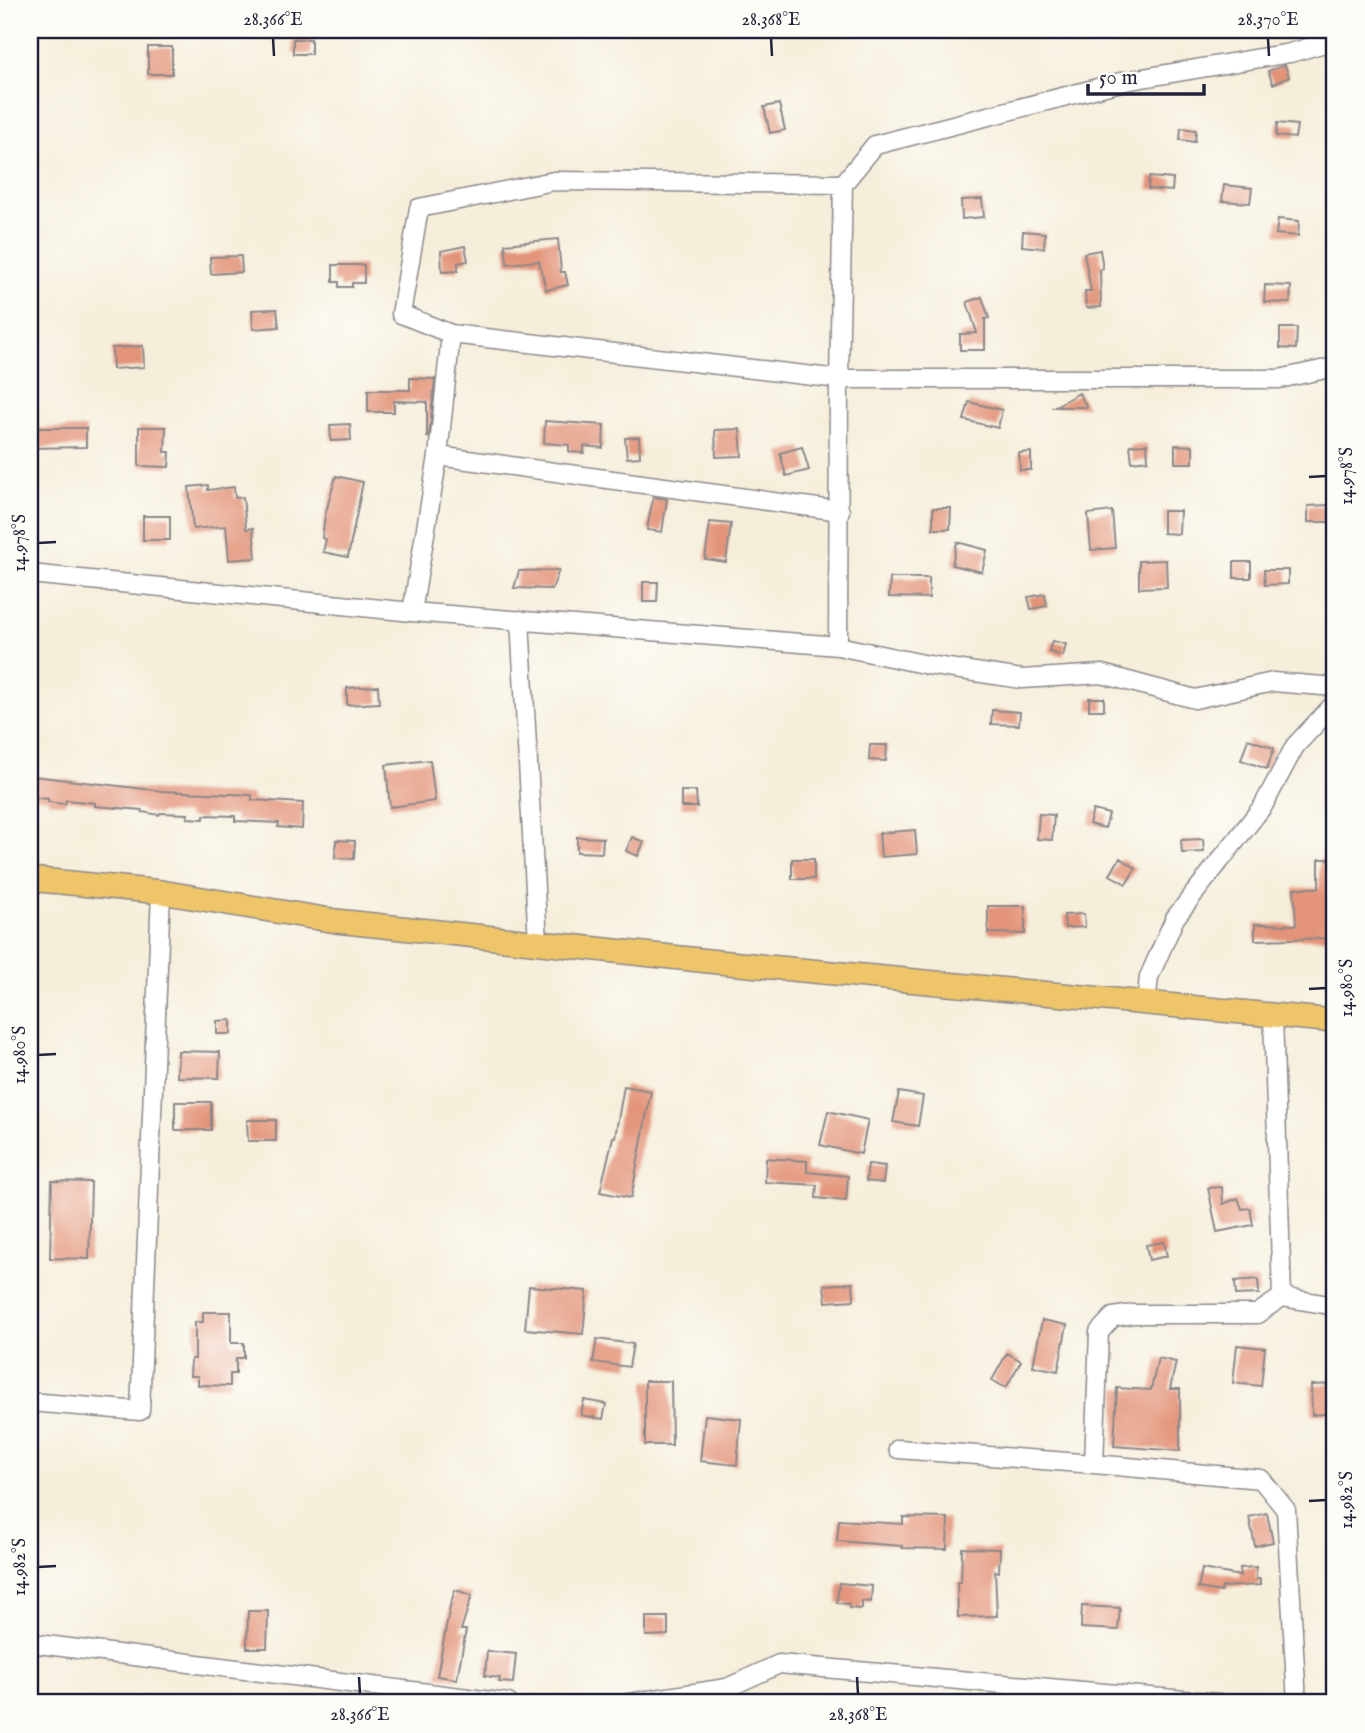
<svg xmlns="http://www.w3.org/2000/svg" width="1365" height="1733" font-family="'IM FELL English',serif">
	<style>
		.building { fill: #e39378 }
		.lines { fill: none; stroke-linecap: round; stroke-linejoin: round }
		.minor-casing { stroke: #8c888a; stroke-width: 21 }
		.major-casing { stroke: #8c888a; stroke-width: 26 }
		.minor { stroke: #fff; stroke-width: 18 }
		.major { stroke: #eec569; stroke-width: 23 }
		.ticks { fill: none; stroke: #22223b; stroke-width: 2.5 }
		.neatline { fill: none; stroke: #22223b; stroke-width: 2.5 }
		.ticks-label { font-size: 18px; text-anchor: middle; fill: #22223b }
	</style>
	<rect width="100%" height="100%" fill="#fdfcf7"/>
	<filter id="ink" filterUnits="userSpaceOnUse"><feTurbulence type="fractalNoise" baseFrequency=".0143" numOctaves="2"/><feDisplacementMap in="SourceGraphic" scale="14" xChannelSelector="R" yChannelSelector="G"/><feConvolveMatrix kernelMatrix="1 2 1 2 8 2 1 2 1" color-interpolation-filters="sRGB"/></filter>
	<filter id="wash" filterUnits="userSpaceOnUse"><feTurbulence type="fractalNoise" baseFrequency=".00686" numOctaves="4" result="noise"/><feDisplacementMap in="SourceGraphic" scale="28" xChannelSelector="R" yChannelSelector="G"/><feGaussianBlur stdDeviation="1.57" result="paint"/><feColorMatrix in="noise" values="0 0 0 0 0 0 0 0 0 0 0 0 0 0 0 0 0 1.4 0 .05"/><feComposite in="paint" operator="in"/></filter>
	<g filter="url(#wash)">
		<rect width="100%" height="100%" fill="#f5eeda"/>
		<g id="blocks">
			<path class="building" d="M293,39H311V54H293Z
				M148,47H172V74H148Z
				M1285,65L1289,77L1273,84L1268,71Z
				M779,104L785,130L770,133L764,107Z
				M1277,123L1297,125L1295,138L1276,136Z
				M1181,128L1196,130L1195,142L1180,140Z
				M1149,177L1173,179L1172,191L1148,189Z
				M1224,185L1252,188L1250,203L1222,201Z
				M982,199L984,217L962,219L961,200Z
				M1278,219L1299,221L1298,236L1276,234Z
				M1023,231L1045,233L1044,248L1022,246Z
				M558,239L561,272H565L568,285L546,290L539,261L507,264L505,244Z
				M465,246L468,261L458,263V271L442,272L441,251Z
				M1100,250L1103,269L1100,270L1101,307L1086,308L1085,291H1091L1084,253Z
				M241,256L242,272L211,274L210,257Z
				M333,265H364V283H352V287H339V282H333Z
				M1265,285L1291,286L1290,303L1264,302Z
				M982,297L989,318L985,319V350H960V334L977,333L967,302Z
				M277,309L279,327L253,329L252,310Z
				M1280,328H1297L1296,349L1280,348Z
				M143,346L144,367L113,369L112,348Z
				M410,378L435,379L429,437H427V402L394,401V412H368V390H410Z
				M1079,393L1087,407H1054Z
				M969,402L1002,410L998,428L964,420Z
				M545,421L604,425L603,448L584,446V453L569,452V445L544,443Z
				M350,424L351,440L331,441L330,425Z
				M139,427H166L165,452H170L169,467L139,466Z
				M30,428H86V447L30,448Z
				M740,429L742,456L716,457L715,430Z
				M639,437L640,457L627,458L625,438Z
				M1147,444L1148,460L1132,462L1130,445Z
				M1175,445L1193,446V463H1175Z
				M802,447L809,470L786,476L780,453Z
				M1031,452V470H1020L1019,453Z
				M336,476L363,482L348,557L323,552L326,539L322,538L325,515Z
				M208,485V490L234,487L235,498L243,497L246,529L253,528L256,558L229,560L226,526L193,529L189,487Z
				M653,497L667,499L662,532L647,530Z
				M1329,505V522H1308V506Z
				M933,508H951L950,529H933Z
				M1112,511L1115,548L1091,550L1088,514Z
				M1163,511H1180L1179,534L1163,533Z
				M143,516H170V540H143Z
				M710,522L731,524L726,562L705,559Z
				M957,542L987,550L982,572L952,565Z
				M1166,560L1167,587L1139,588V561Z
				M1234,562H1251V578H1234Z
				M559,570L552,589L514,588L519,571Z
				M1264,570H1288V584L1265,585Z
				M890,578H929V598L889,597Z
				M643,582H658L657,602H643Z
				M1045,594L1047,606L1031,609L1028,597Z
				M1052,641L1066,644L1063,656L1049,652Z
				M378,686L379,703L347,705V688Z
				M1089,698H1104V710H1089Z
				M992,710L1020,712L1019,725L991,724Z
				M1248,739L1274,748L1267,769L1241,760Z
				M870,745H887L886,761L869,760Z
				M430,760L435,801L390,807L386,765Z
				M33,776L162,791L252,795V800L303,803L302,829L278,827L279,823L235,821V816L204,815V819L187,818L188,814L160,813L159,815L142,812V810L95,806V803L66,800L65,804L48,802V799L30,797Z
				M681,791H696L697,807H681Z
				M1093,810L1109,814L1105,828L1089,824Z
				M1039,814L1054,815L1052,840L1037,839Z
				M915,830L917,854L881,857L879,833Z
				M577,837L603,838L602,853L577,852Z
				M632,837L644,842L638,856L626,851Z
				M1203,839L1204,852L1182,853L1181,840Z
				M336,840L355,841L354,859L335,858Z
				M1120,858L1136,868L1126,884L1110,875Z
				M792,859H814V879H792Z
				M1319,859H1331V878H1335V899L1332,900L1335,938L1255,940V924L1296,925L1294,888H1319Z
				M988,906H1025V934L988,933Z
				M1084,914L1085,927L1065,928L1064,915Z
				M231,1020V1034H217V1021Z
				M178,1051L220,1052L219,1078L177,1077Z
				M624,1086L651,1091L631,1198L600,1192L613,1137H615Z
				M899,1092L923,1096L918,1126L893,1122Z
				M175,1102H211V1130H175Z
				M828,1111L868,1120L861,1154L820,1145Z
				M247,1120H276V1141H248Z
				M766,1158L807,1161V1172L848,1176L846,1201L816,1198L817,1185L765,1182Z
				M868,1164L885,1166L883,1183L866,1181Z
				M52,1181L91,1182L89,1259L50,1258Z
				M1222,1187L1223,1204L1238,1198L1242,1209L1250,1208L1253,1225L1217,1232L1208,1188Z
				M1164,1242L1167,1256L1149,1260L1146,1245Z
				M1258,1279L1259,1294L1236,1295L1235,1281Z
				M853,1283L854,1300L826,1302L824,1285Z
				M529,1286L587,1291L583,1334L525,1329Z
				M203,1312H231V1343H244V1358H236V1374H230V1386L198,1385V1376H190L191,1359H195V1322H203Z
				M1042,1320L1067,1325L1058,1371L1033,1366Z
				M597,1339L633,1344L629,1367L593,1362Z
				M1237,1345L1265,1348L1261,1386L1233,1383Z
				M1007,1353L1021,1361L1006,1388L992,1380Z
				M1158,1358L1176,1362L1170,1389H1180V1451L1114,1446L1117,1388L1151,1390Z
				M645,1381H671L672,1445H645Z
				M1335,1384V1413L1312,1415L1311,1385Z
				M584,1400L606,1404L603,1419L581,1415Z
				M705,1415L741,1419L737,1465L700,1461Z
				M1267,1513L1273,1542L1255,1546L1249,1517Z
				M903,1517L948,1518L947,1549L902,1548V1546L837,1541L839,1520L903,1524Z
				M962,1548L1000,1549L999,1572L995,1571L997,1616L958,1617L957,1582H961Z
				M1256,1567V1579H1260V1585L1222,1587L1221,1592L1198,1588L1202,1569L1240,1576V1568Z
				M839,1583L872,1586L871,1602L862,1601V1609L849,1608V1604L837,1603Z
				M455,1590L472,1595L461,1630H466L457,1679L437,1676L450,1606Z
				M1082,1606L1120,1608L1118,1630L1081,1628Z
				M248,1611H268L267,1648H247Z
				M646,1617H668V1635L646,1636Z
				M487,1651L516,1654L513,1683L499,1682L500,1678L485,1676Z"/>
		</g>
	</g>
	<g filter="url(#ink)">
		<use href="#blocks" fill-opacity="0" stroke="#8c888a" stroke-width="2"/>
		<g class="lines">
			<defs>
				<path id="minor" d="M843,184L554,181L419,208L401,314L451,334L839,379H1279L1335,367
					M438,456L840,511
					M30,574L412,612L838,646L839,379L843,184L875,145L1125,81L1290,53L1335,40
					M412,612L438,456L451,334
					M520,620L538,942
					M838,646L928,665L1022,679L1102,674L1195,699L1273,682L1335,687
					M1146,1004L1149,977L1175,918L1263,806L1295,746L1335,703
					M1273,1015L1282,1297L1257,1314H1133L1113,1317L1099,1332L1094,1464L1261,1479L1286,1510L1297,1703
					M1282,1297L1335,1306
					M30,1402L140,1411L161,892
					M898,1449L1094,1464
					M30,1643L508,1703
					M629,1703L727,1688L779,1664L1218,1703"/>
				<path id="major" d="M30,879L161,892L336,921L718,962L1335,1021"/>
			</defs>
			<use href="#minor" class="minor-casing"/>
			<use href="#major" class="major-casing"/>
			<use href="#minor" class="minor"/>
			<use href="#major" class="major"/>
		</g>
	</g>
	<path class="ticks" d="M273,38L274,56M771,38L772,56M1268,38L1269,56M1309,477L1326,476M38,543L56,542M1309,989L1326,988M38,1055L56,1054M1309,1501L1326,1500M38,1567L56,1566M359,1677L360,1694M857,1677L858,1694"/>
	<rect width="1365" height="1733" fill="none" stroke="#fdfcf7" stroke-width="77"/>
	<path d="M1088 84v10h116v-10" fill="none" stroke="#22223b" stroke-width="3.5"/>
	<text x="1099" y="84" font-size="21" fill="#22223b" stroke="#fdfcf7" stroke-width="5" paint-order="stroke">50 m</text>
	<rect x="38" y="38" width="1288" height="1656" class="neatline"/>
	<g class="ticks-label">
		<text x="273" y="25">28.366°E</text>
		<text x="771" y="25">28.368°E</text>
		<text x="1268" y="25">28.370°E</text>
		<text transform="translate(1346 476) rotate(-90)" y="6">14.978°S</text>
		<text transform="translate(19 543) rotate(-90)" y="6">14.978°S</text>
		<text transform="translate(1346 988) rotate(-90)" y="6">14.980°S</text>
		<text transform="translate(19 1055) rotate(-90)" y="6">14.980°S</text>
		<text transform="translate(1346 1500) rotate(-90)" y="6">14.982°S</text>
		<text transform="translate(19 1567) rotate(-90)" y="6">14.982°S</text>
		<text x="360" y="1720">28.366°E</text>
		<text x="858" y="1720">28.368°E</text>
	</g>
</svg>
